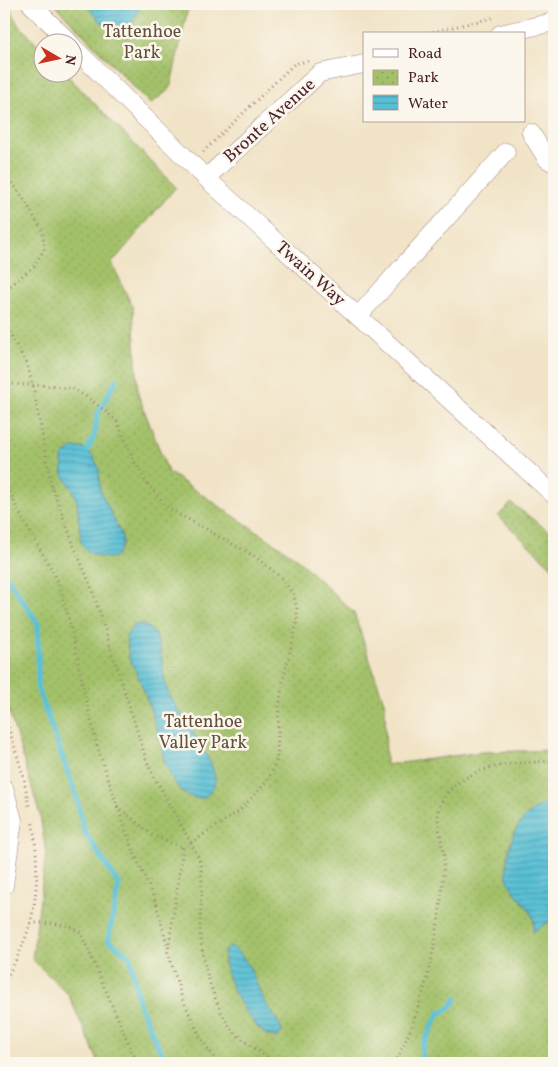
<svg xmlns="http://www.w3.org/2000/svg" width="558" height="1067" font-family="Vollkorn,serif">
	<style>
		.park { fill: url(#park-dots); stroke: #76704a }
		.water { fill: url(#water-rules); stroke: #517080 }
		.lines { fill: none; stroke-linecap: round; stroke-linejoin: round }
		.stream { stroke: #58c0d5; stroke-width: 5.5 }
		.minor-casing { stroke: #9e8178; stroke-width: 19 }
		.path { stroke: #9e8178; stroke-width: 3; stroke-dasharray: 1 4; stroke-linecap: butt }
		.minor { stroke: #fff; stroke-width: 18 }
		.labels { text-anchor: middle; stroke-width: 5; stroke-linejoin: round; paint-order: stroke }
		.park-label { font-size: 18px; fill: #65503e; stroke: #fbf7ec }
		.street-label { font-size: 18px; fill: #4a1f2b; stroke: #fbf7ec }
	</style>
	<defs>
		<pattern id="park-dots" width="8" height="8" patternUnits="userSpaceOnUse" patternTransform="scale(1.25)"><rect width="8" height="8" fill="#a3c169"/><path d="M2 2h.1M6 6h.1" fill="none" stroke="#8ea55b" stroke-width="1.8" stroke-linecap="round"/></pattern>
		<pattern id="water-rules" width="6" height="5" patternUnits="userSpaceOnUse" patternTransform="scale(1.25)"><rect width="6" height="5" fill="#58c0d5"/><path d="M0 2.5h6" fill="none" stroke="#4b9bad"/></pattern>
	</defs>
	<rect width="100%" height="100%" fill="#fbf7ec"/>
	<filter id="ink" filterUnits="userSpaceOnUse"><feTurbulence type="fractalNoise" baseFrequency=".02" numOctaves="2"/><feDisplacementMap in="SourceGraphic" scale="10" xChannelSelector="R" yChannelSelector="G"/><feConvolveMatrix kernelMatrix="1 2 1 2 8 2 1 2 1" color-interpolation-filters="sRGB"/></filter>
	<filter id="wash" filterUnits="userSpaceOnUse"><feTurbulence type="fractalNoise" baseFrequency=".0096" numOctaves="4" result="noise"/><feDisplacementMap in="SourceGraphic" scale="20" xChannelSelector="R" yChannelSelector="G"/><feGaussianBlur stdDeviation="1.12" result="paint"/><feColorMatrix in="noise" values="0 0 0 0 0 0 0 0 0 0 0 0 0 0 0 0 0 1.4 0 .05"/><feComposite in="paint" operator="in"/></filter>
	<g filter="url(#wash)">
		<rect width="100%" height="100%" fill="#f1e3c6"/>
		<path class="park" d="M4,4H9L17,23L42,49V72L65,73L176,187L112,263L133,308L138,394L168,472L294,556L354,613L385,705L386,765L482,752L554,750V1063H99L68,994L32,959L46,854L40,815L4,694Z
			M54,4H189L170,89L150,104Z
			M511,503L554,535V569L498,516Z"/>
		<path class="water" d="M84,4H142L131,26L124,36C106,34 98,15 84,4Z
			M72,448H83L93,456L99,469L100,490L122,536V545L117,555L112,558L99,557L87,551L81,542L77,502L73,490L63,475L62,457Z
			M142,624C145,626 149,628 152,630C162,642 162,672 166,686C175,713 213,753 215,779C215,788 210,792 204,798H195L183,793L173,780L164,761L160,739L148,702L138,676L129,658L126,636L134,625Z
			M554,799V922L547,923L533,932C533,929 534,924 534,921C531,906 512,894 507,878C506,871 507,862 508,855C513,824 527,811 554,799Z
			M230,946C250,958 253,978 263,998C269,1010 278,1018 282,1031L278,1037C276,1037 273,1037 270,1036C252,1031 217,969 225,951C225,950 229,947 230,946Z"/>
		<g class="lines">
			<path class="stream" d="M87,451L95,433L97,415L116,380
				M4,572L38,624V689L76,795L84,831L119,885L108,940L130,956L139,1004L166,1063
				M423,1063L422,1047L439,1013L450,1008L456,999"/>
		</g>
	</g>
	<g filter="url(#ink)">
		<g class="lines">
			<defs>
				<path id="minor" d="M31,4L69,42
					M500,34L554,22
					M72,46L206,178L554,495
					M531,133L547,159L554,163
					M206,178L320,73L364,64
					M358,316L506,152
					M4,788L13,820L4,886"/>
			</defs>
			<use href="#minor" class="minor-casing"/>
			<path class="path" d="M423,34L492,18
				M203,152L294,64L308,61
				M4,170L25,201L43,232L44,250L34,266L4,291
				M4,323L27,364L33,386L51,484L74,546L91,586L148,765L199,858C204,881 201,902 200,926C199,953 215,1013 235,1033C247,1044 262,1053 274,1063
				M4,381L7,384L53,386L73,389L89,398L117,421L132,457L148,485L168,508L256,557L280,577L293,593L297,608V623L284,676L279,706L277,759L272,772L264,785L238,812L183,848L168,952L182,998L201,1038L218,1063
				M4,478L17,509L57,579L70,623L84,691L97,745L117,806L135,855L156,903L168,948
				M4,713L24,778L29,807
				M117,806L152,835L183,848
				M31,923C46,923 68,922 81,933L137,1063
				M4,983C14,964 24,945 30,924C39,891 38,853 32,820
				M395,1063C401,1051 408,1038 412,1025C432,972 441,917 444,861C444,843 433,816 441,802C465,763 514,763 554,761"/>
			<use href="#minor" class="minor"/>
		</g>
	</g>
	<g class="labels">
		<g class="park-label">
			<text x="142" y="37">Tattenhoe<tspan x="142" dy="21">Park</tspan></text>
			<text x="203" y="727">Tattenhoe<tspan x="203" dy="21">Valley Park</tspan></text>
		</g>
		<g class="street-label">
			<text transform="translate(269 120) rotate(-42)" y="6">Bronte Avenue</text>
			<text transform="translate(311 273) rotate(42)" y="6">Twain Way</text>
		</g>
	</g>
	<rect width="558" height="1067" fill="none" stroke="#fbf7ec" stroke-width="20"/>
	<rect x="363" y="32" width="162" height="90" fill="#fbf7ec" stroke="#b4a19f"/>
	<rect x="373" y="49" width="25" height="8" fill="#ffffff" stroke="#b4a19f"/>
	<text x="408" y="58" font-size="15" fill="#4a1f2b">Road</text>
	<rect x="373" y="70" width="25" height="15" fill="url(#park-dots)" stroke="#b4a19f"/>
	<text x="408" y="82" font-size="15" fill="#4a1f2b">Park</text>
	<rect x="373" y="95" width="25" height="15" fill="url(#water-rules)" stroke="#b4a19f"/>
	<text x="408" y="108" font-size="15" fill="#4a1f2b">Water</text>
	<g transform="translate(58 58) rotate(99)"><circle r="24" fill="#fbf7ec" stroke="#b4a19f"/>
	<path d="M0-4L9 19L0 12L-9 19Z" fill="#c8321e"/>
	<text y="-8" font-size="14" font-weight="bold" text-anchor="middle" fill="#4a1f2b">N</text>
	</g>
</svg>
